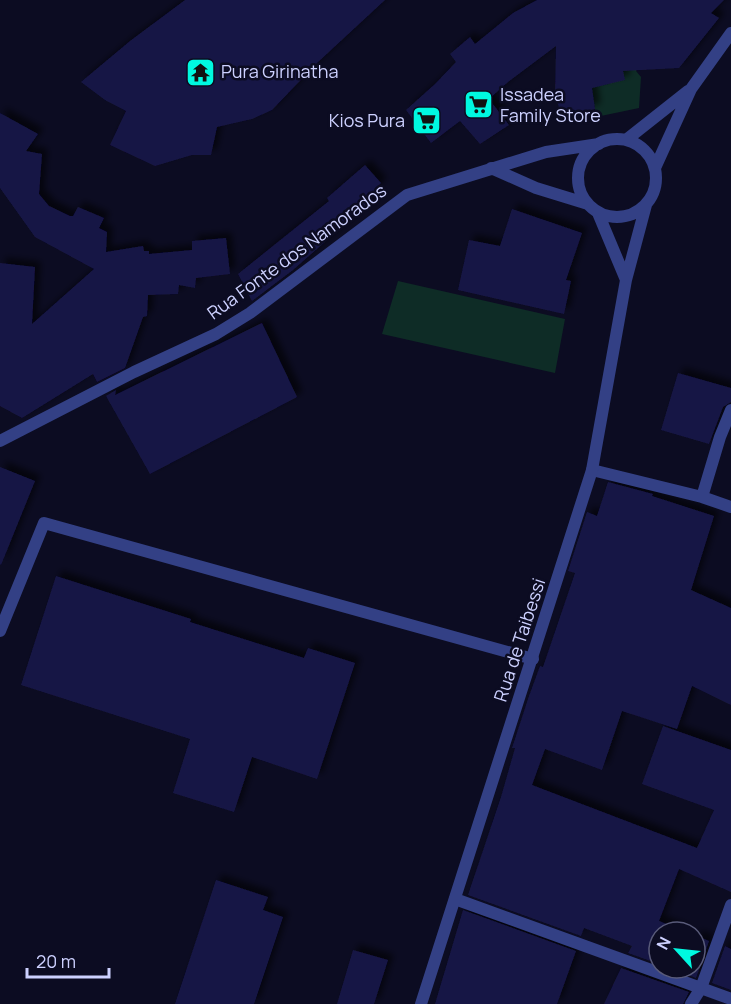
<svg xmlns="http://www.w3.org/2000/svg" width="731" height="1004" font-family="Manrope,sans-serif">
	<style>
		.green { fill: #0e2c26 }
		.building { fill: #171644; filter: url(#shadow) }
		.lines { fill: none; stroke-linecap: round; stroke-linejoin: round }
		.minor { stroke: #334085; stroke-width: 12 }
		.tertiary { stroke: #334085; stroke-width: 12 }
		.labels { text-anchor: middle; stroke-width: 5; stroke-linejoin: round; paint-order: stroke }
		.poi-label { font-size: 18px; fill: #cdd1ff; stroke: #0c0c22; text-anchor: start }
		.street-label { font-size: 18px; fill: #cdd1ff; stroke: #0c0c22 }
	</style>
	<defs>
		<filter id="shadow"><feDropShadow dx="5.5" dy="-5.5" stdDeviation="3" flood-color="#0009"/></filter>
	</defs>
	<rect width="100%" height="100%" fill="#0c0c22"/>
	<path class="green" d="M617,46L637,57L636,71L641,77L639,108L596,117L592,88Z
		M398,281L565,319L555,373L382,334Z"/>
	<path class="building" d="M185,0H385L317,63L272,110L252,119L217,127L211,155H192L155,166L110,145L126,111L105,100L81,82L130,41Z
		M537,0H724L711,13L719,18L679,68L623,71L625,80L592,88L595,109L562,117L555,95L556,46L508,82L489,99L509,125L480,144L460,121L431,143L406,110L435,84L456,62L450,54L470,37L475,44L513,13Z
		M0,113L38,134L26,151L42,154L39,194L49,206L70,216H73L78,207L104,218L99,228L107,232L106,252L143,246L144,251H149V254L192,250V241L226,238L230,274L196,278L195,288L179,285L178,294L148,295L147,316L143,317L125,368L97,382L93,374L22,418L0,406V263L35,267L32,324L94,269L35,237L0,188Z
		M365,165L381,183L365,202L368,204L293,270L252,301L238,274L329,201L327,198Z
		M512,209L582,233L566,280L571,281L564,314L458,290L469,240L500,246Z
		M262,323L297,397L150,474L106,396L116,390L115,395Z
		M678,373L731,388V402L723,407L709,444L661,430Z
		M0,467L35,481L1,565L0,564Z
		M608,482L653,494L652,496L714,516L691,590L731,608V705L692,686L677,729L622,711L602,770L545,749L532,785L697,848L714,810L642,784L663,726L731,750V892L679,869L659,921L687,932H659V964L628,953L632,946L584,928L581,936L468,895L501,797L515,748H512L529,696L540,666L543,667L575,573L568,571L587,512L597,516Z
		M56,576L191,619L190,622L304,658L308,648L355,663L317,779L252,757L234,812L173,793L190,739L21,685Z
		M216,880L268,897L263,910L283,917L254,1004H175Z
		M463,910L576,951L557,1004H435Z
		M695,935L709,941L696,978L670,968H695Z
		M725,946L731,949V990L712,983Z
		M353,950L388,960L374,1004H337Z
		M621,968L689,992L683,1004H604Z"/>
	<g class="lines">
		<path class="minor" d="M592,470L702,497L731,507
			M702,497L720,437L731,410
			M0,631L44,523L533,659
			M455,899L731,999
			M691,1004L701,988L731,905"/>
		<path class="tertiary" d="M578 178a39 39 0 1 1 78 0a39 39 0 1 1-78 0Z
			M626,140L688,91
			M491,168L536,188L588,204
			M655,168L691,89L731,33
			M598,213L626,280
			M0,441L134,372L216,334L250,313L407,195L546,152L599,144
			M421,1004L592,470L626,280L646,205"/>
	</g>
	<defs>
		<symbol id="temple-square" viewBox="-11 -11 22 22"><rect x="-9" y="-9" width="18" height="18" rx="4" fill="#00f8e0" stroke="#0c0c22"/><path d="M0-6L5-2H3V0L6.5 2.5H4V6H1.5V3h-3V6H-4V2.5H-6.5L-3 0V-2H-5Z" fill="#111"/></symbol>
		<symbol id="supermarket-square" viewBox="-11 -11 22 22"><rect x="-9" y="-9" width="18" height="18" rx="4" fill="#00f8e0" stroke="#0c0c22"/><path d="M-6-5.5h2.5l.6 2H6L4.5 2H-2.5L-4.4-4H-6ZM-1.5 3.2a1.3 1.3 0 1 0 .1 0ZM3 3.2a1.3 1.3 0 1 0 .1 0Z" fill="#111"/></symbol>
	</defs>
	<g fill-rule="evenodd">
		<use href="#temple-square" x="184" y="56" width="33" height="33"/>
		<use href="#supermarket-square" x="462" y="88" width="33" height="33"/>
		<use href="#supermarket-square" x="410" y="104" width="33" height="33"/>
	</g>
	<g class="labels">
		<g class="poi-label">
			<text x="221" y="78">Pura Girinatha</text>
			<text x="500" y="101">Issadea<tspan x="500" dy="21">Family Store</tspan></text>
			<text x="405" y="127" text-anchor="end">Kios Pura</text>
		</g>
		<g class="street-label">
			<text transform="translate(297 252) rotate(-36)" y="6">Rua Fonte dos Namorados</text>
			<text transform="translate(520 640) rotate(-72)" y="6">Rua de Taibessi</text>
		</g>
	</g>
	<g transform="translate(677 950) rotate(297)"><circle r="28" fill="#0c0c22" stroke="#595b7a" stroke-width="1.5"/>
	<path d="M0-4.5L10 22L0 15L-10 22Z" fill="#00f8e0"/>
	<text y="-9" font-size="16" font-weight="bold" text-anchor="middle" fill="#cdd1ff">N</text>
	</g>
	<path d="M27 968v9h82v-9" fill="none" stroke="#cdd1ff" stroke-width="3"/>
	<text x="36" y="968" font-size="18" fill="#cdd1ff" stroke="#0c0c22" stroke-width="4.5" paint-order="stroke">20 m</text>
</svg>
